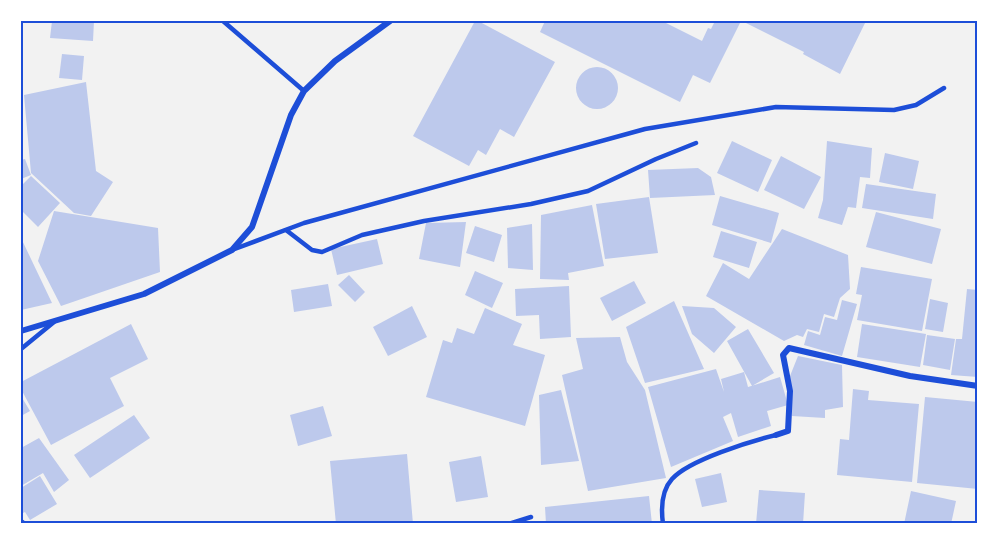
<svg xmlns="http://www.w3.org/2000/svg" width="999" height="545" font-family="Figtree,sans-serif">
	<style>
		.building { fill: #bdc9ec }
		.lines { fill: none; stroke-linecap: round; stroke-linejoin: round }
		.service { stroke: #1d4ed8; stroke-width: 4.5 }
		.minor { stroke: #1d4ed8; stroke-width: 6 }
		.neatline { fill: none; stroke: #1d4ed8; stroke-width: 2 }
	</style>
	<rect width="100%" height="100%" fill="#f2f2f2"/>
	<path class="building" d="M52,21H94L93,41L50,38Z
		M475,21H478L555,62L514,137L500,129L486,155L478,150L469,166L413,136Z
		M545,21H662L702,41L708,28L711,29L715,21H741L710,83L693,75L680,102L540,32Z
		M742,21H866L840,74L803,54L804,52Z
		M62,54L84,56L82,80L59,78Z
		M576 88a21 21 0 1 1 42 0a21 21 0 1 1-42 0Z
		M86,82L96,171L113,182L91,216L74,213L31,173L24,95Z
		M732,141L772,160L758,192L717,173Z
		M827,141L872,148L870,178L860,177L856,208L848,207L842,225L818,218L823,200Z
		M885,153L919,161L913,189L879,182Z
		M781,156L821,177L804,209L764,190Z
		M25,159L31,175L21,179V160Z
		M698,168L711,177L715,195L650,198L648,170Z
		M31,176L60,203L38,227L21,210V186Z
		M866,184L936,194L933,219L862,208Z
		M720,196L779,213L771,243L712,225Z
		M649,197L658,253L605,259L596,204Z
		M592,205L604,266L568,273L569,280L540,279L541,215Z
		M54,211L158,228L160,272L61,306L38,261Z
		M876,212L941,229L932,264L866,247Z
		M466,222L460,267L419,259L426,223Z
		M532,224L533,270L508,268L507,228Z
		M475,226L502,235L494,262L466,253Z
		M782,229L848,255L850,289L840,298L834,317L824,314L819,332L807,329L803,337L797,335L784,341L706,296L723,263L749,279Z
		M721,231L757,242L749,268L713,257Z
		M21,238L52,303L21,310Z
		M377,239L383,264L337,275L331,249Z
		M861,267L932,279L922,331L857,320L862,295L856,294Z
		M475,271L503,283L492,308L465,295Z
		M349,275L365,292L355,302L338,285Z
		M634,281L646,303L612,321L600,298Z
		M328,284L332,306L294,312L291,290Z
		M569,286L571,337L540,339L539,315L516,316L515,289Z
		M967,289L978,290V377L951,375L956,339H962Z
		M930,299L948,303L943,332L925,329Z
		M842,300L857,304L842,356L804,345L808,331L820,335L825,317L837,320Z
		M674,301L704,369L645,383L626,327Z
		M412,306L427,337L388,356L373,327Z
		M682,306L714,308L736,327L714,353L692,334Z
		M485,308L522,324L513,345L545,355L525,426L426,397L443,340L452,343L457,328L474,334Z
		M131,324L148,359L110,378L124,406L51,445L21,389V382Z
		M862,324L926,334L920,367L857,357Z
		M748,329L774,373L752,386L727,341Z
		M927,335L955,339L950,370L923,365Z
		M620,337L627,362L645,390L666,478L588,491L562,375L583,369L576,338Z
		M798,356L842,365L843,407L825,410V418L792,416L790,376Z
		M716,369L724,392L721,379L744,372L748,387L780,377L788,405L767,411L771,426L738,437L731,413L723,417L733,441L671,467L648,387Z
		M853,389L869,391L868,400L919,404L912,482L837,475L840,439L849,440Z
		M561,390L579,461L541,465L539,395Z
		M21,396L30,411L21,416Z
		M925,397L978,402V489L917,483Z
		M323,406L332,436L298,446L290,415Z
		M134,415L150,438L90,478L74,455Z
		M39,438L69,480L54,492L43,473L21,486V448Z
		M407,454L413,524H336L330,461Z
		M481,456L488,497L456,502L449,462Z
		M721,473L727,502L702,507L695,479Z
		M40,476L57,504L30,520L25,512L21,514V488Z
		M759,490L805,493L803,524H756Z
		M911,491L956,501L951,524H904Z
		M649,496L652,524H546L545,507Z"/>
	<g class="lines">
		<path class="service" d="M223,21L304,91
			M286,230L312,250L322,252L362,235L424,221L531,204L588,191L656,159L696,143
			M232,250L304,223L645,129L776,107L894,110L916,105L944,88
			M21,349L54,322
			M21,521L25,524
			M508,524L531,517
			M663,524C661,509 661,491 672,479C689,460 751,441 776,435"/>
		<path class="minor" d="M21,331L144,294L232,250L252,227L291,115L304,91L335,61L390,21
			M776,435L788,431L790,391L783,355L789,348L910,376L978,386"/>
	</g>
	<rect width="999" height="545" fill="none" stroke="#ffffff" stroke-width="45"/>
	<rect x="22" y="22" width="954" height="500" class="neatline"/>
</svg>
